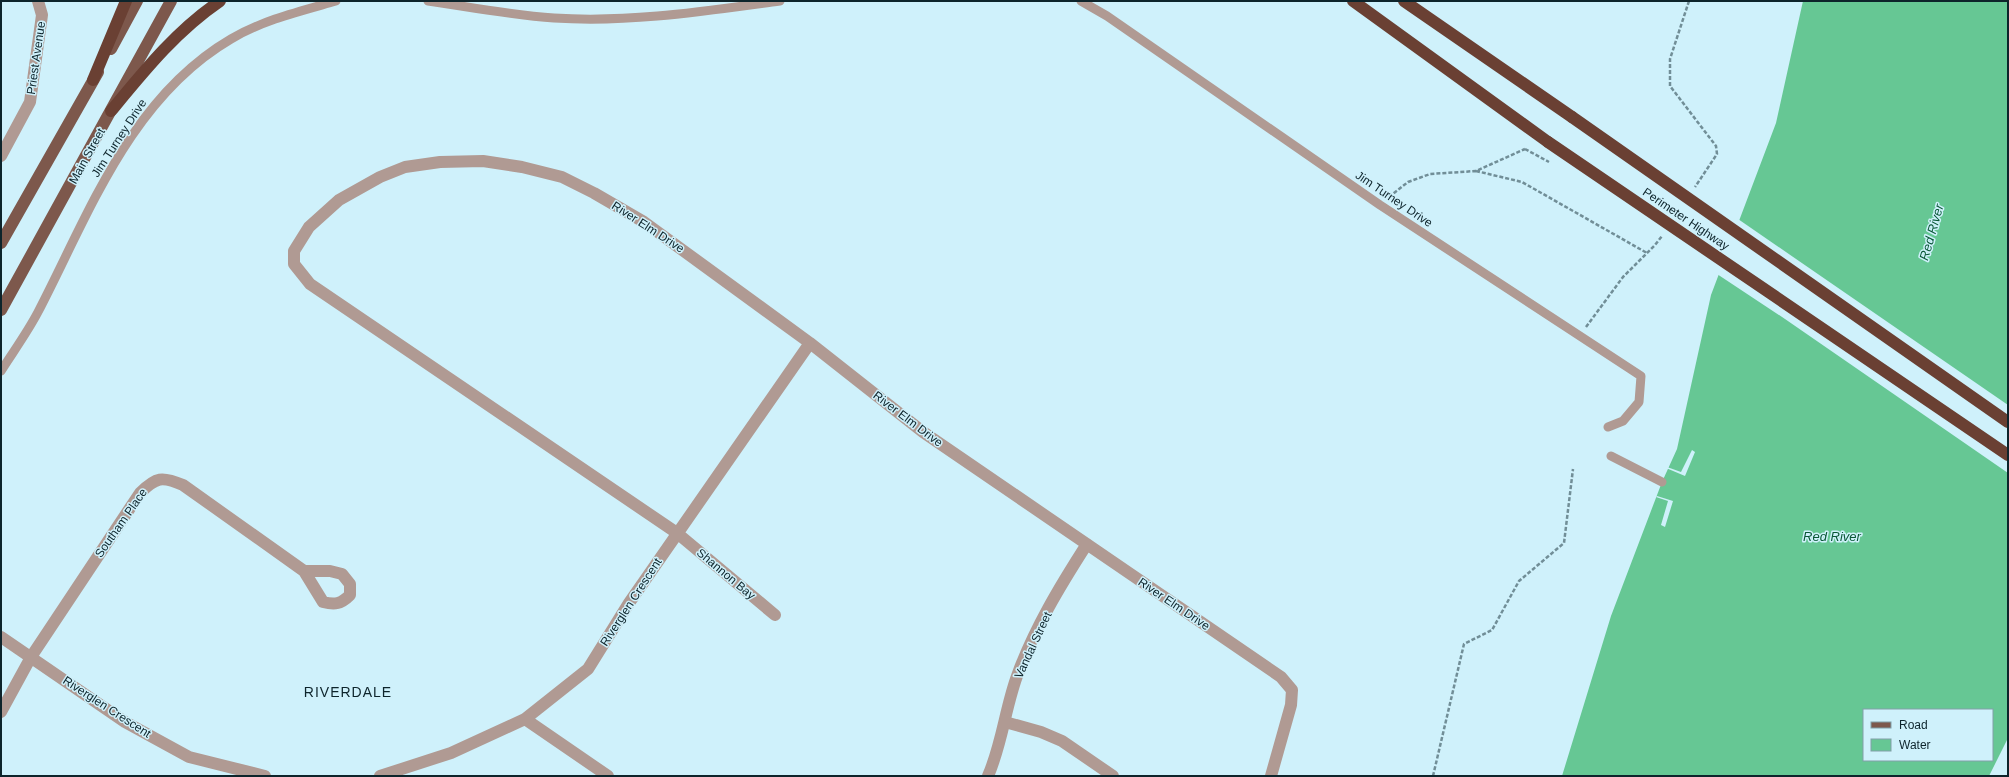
<svg xmlns="http://www.w3.org/2000/svg" width="2009" height="777" font-family="Arial,sans-serif">
	<style>
		.water { fill: #66c794; fill-rule: evenodd }
		.pier { fill: #cff1fb }
		.lines { fill: none; stroke-linecap: round; stroke-linejoin: round }
		.path { stroke: #718e97; stroke-width: 2.5; stroke-dasharray: 4 2; stroke-linecap: butt }
		.lane { stroke: #b09a93; stroke-width: 9 }
		.street { stroke: #b09a93; stroke-width: 12 }
		.primary { stroke: #7d584c; stroke-width: 12 }
		.highway { stroke: #6a4033; stroke-width: 12 }
		.path-bridge { stroke: #718e97; stroke-width: 2.5; stroke-dasharray: 4 2; stroke-linecap: butt }
		.highway-bridge { stroke: #6a4033; stroke-width: 12 }
		.labels { text-anchor: middle; stroke-width: 3; stroke-linejoin: round; paint-order: stroke }
		.street-label { font-size: 12px; fill: #0d242b; stroke: #cff1fb }
		.water-label { font-size: 13px; font-style: italic; fill: #0a5837; stroke: #cff1fb }
		.quarter-label { font-size: 14px; letter-spacing: 1px; fill: #0d242b; stroke: #cff1fb }
	</style>
	<rect width="100%" height="100%" fill="#cff1fb"/>
	<path class="water" d="M1803,1H2008V738L1989,776H1562L1611,616L1662,482L1677,449L1711,295L1776,123ZM1864,710H1992V760H1864Z"/>
	<path class="pier" d="M1738,219L2008,405V473L1785,319L1717,274Z
		M1692,450L1695,452L1685,476L1666,468L1667,467L1681,472Z
		M1657,496L1673,501L1665,527L1661,525L1668,501L1656,497Z"/>
	<g class="lines">
		<path class="path" d="M1689,1L1670,59V86L1716,146L1717,154L1695,187
			M1476,171L1522,182L1647,253
			M1389,197L1408,182L1430,174L1476,171L1525,149
			M1586,327L1623,277L1655,245L1662,236
			M1433,776L1464,644L1492,630L1519,581L1564,543L1573,469"/>
		<path class="lane" d="M428,1C470,7 512,15 554,18C630,23 706,11 780,1
			M1081,1L1107,16L1380,205L1641,376L1639,402L1623,421L1608,427
			M1,371C13,352 27,333 38,312C89,214 130,98 231,39C263,20 301,11 336,1
			M1611,456L1662,482"/>
		<path class="street" d="M1,156L30,102L42,15L38,1
			M775,615L677,533L310,284L294,264V251L309,227L339,200L380,177L405,167L440,162L483,161L522,167L562,177L594,193L644,222L810,343L923,432L1281,677L1292,690L1291,705L1271,776
			M1,637L125,722L189,757L265,776
			M1,712L31,657L140,493C156,477 162,476 183,485L304,571L323,602C335,605 341,604 350,595V584L342,574L330,571H304
			M525,719L608,776
			M1005,722L1041,732L1062,741L1113,776
			M380,776L451,753L525,719L588,669L629,603L810,343
			M988,776C1002,744 1005,709 1017,676C1034,629 1060,586 1087,544"/>
		<path class="primary" d="M111,49L137,1
			M1,243L98,72
			M1,310L171,1"/>
		<path class="highway" d="M1353,1L1548,142
			M1404,1L1572,117
			M93,80L126,1
			M111,111C144,71 176,31 220,1"/>
		<path class="path-bridge" d="M1525,149L1549,162"/>
		<path class="highway-bridge" d="M1572,117L2008,422
			M1548,142L2008,455"/>
	</g>
	<g class="labels">
		<g class="street-label">
			<text transform="translate(36 58) rotate(-82)" y="4">Priest Avenue</text>
			<text transform="translate(119 138) rotate(-57)" y="4">Jim Turney Drive</text>
			<text transform="translate(87 156) rotate(-61)" y="4">Main Street</text>
			<text transform="translate(1394 199) rotate(34)" y="4">Jim Turney Drive</text>
			<text transform="translate(1686 219) rotate(34)" y="4">Perimeter Highway</text>
			<text transform="translate(648 227) rotate(33)" y="4">River Elm Drive</text>
			<text transform="translate(908 419) rotate(37)" y="4">River Elm Drive</text>
			<text transform="translate(121 523) rotate(-55)" y="4">Southam Place</text>
			<text transform="translate(726 574) rotate(40)" y="4">Shannon Bay</text>
			<text transform="translate(631 602) rotate(-57)" y="4">Riverglen Crescent</text>
			<text transform="translate(1174 604) rotate(34)" y="4">River Elm Drive</text>
			<text transform="translate(1033 645) rotate(-65)" y="4">Vandal Street</text>
			<text transform="translate(107 707) rotate(33)" y="4">Riverglen Crescent</text>
		</g>
		<g class="water-label">
			<text transform="translate(1931 232) rotate(-74)" y="5">Red River</text>
			<text x="1832" y="541">Red River</text>
		</g>
		<g class="quarter-label">
			<text x="348" y="697">RIVERDALE</text>
		</g>
	</g>
	<rect width="2009" height="777" fill="none" stroke="#0d242b" stroke-width="4"/>
	<rect x="1863" y="709" width="130" height="52" fill="#cff1fb" stroke="#819fa8"/>
	<rect x="1871" y="722" width="20" height="6" fill="#7d584c" stroke="#819fa8"/>
	<text x="1899" y="729" font-size="12" fill="#0d242b">Road</text>
	<rect x="1871" y="739" width="20" height="12" fill="#66c794" stroke="#819fa8"/>
	<text x="1899" y="749" font-size="12" fill="#0d242b">Water</text>
</svg>
